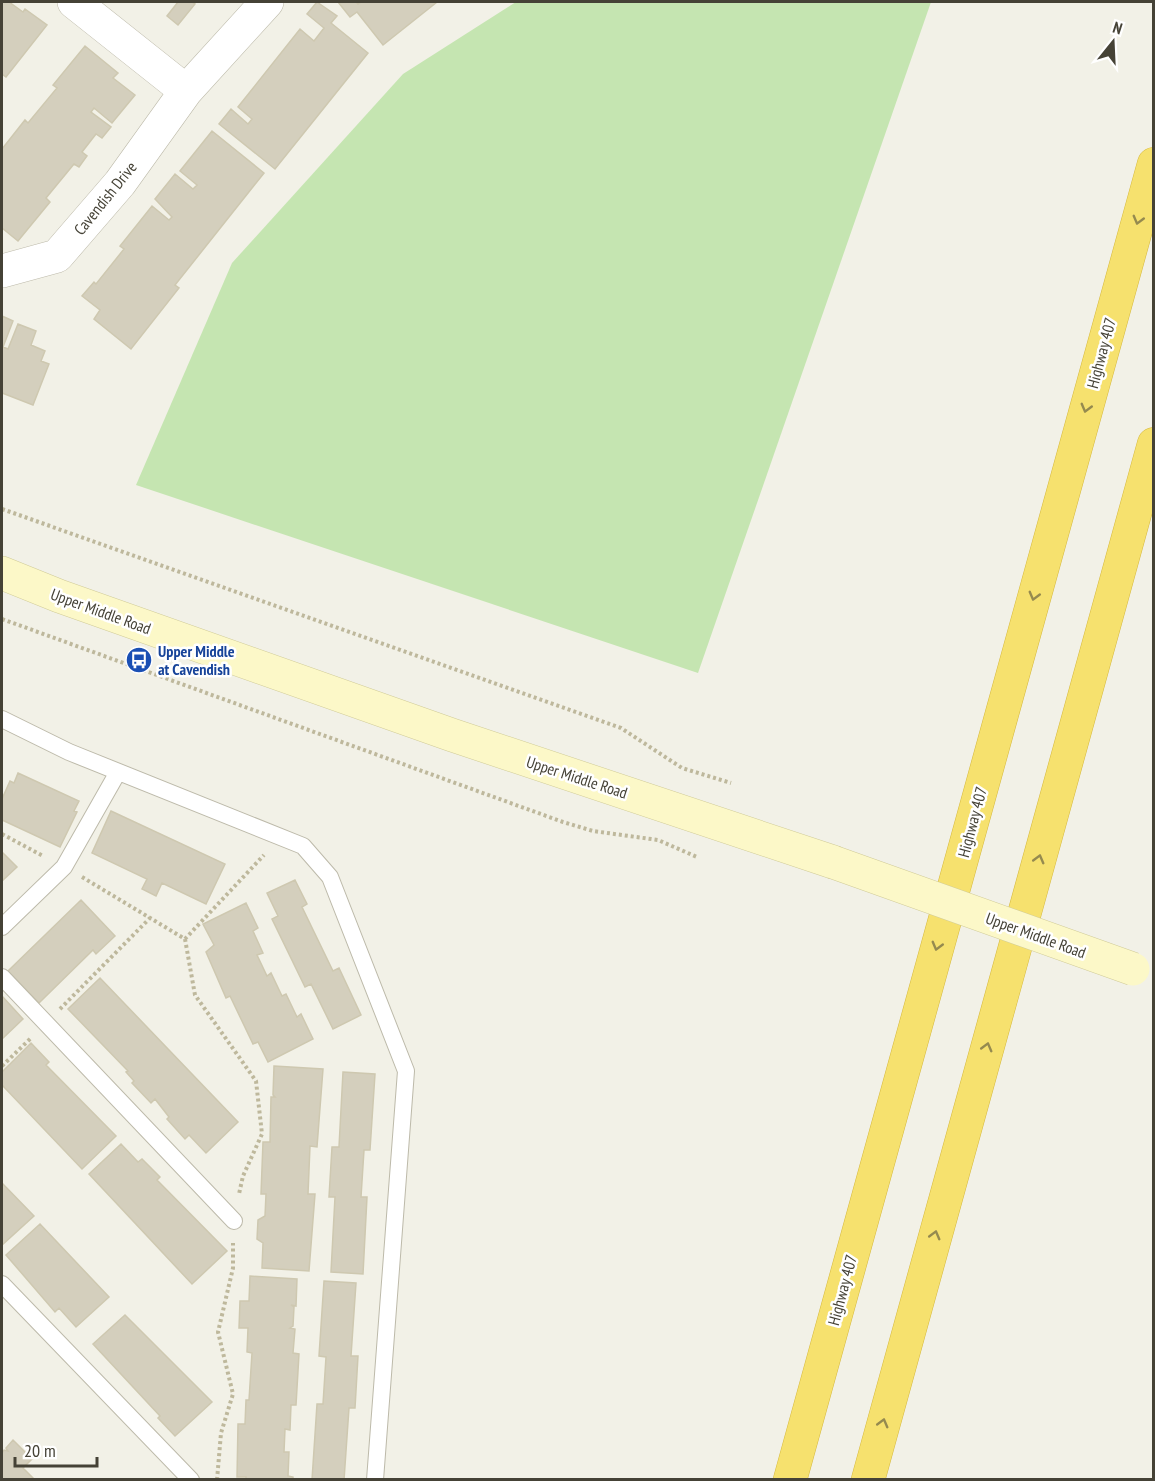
<svg xmlns="http://www.w3.org/2000/svg" width="1155" height="1481" font-family="'PT Sans Narrow',sans-serif">
	<style>
		.green { fill: #c5e5b1 }
		.building { fill: #d4cfbd; stroke: #cec8b0; stroke-width: 1.5 }
		.lines { fill: none; stroke-linecap: round; stroke-linejoin: round }
		.service-casing { stroke: #bdbaaa; stroke-width: 18 }
		.minor-casing { stroke: #bdbaaa; stroke-width: 34 }
		.secondary-casing { stroke: #d0cb98; stroke-width: 34 }
		.motorway-casing { stroke: #d5b83e; stroke-width: 34 }
		.path { stroke: #beb89c; stroke-width: 4; stroke-dasharray: 3 3; stroke-linecap: butt }
		.service { stroke: #fff; stroke-width: 16 }
		.minor { stroke: #fff; stroke-width: 33 }
		.secondary { stroke: #fcf8c8; stroke-width: 33 }
		.motorway { stroke: #f6e16e; stroke-width: 33 }
		.secondary-bridge-casing { stroke: #d0cb98; stroke-width: 34; stroke-linecap: butt }
		.secondary-bridge { stroke: #fcf8c8; stroke-width: 33 }
		.oneway { stroke: #958a4f }
		.labels { text-anchor: middle; stroke-width: 5; stroke-linejoin: round; paint-order: stroke }
		.street-label { font-size: 16px; fill: #454236; stroke: #fff }
		.transit-label { font-size: 16px; font-weight: bold; fill: #164399; stroke: #fff; text-anchor: start }
	</style>
	<rect width="100%" height="100%" fill="#f2f1e7"/>
	<path class="green" d="M516,2H931L698,673L136,485L232,263L403,74Z"/>
	<path class="building" d="M2,2H9L23,12L25,9L47,25L6,77L2,74Z
		M178,2H192L195,4L178,25L167,16Z
		M317,2L337,16L331,23L368,53L275,169L219,124L231,109L248,124L252,119L238,107L300,29L314,41L324,28L307,14Z
		M338,2H356L358,4L361,2H437L383,45L357,12L350,17Z
		M85,46L118,73L113,78L135,95L112,123L94,108L91,112L111,127L102,138L96,134L82,152L87,156L79,167L74,164L46,198L50,202L18,241L2,228V149L25,120L28,123L57,88L53,85Z
		M212,131L264,173L175,285L179,288L131,349L94,319L100,310L82,296L94,282L96,284L124,249L120,246L152,206L169,220L172,217L155,199L175,174L193,189L197,185L180,171Z
		M2,316L13,321L3,347L8,349L18,324L36,331L31,345L45,351L41,361L49,364L33,405L2,393Z
		M18,773L79,801L74,811L77,812L60,847L2,820V799L10,781L14,783Z
		M111,811L225,864L206,904L162,883L156,896L142,889L147,879L92,853Z
		M2,852L17,867L2,881Z
		M295,880L307,904L302,907L333,971L339,968L361,1015L333,1029L311,984L305,987L272,919L278,916L267,893Z
		M81,900L115,936L96,954L93,950L39,1003L8,971Z
		M246,903L258,928L253,931L263,953L257,955L267,976L271,973L282,996L286,994L297,1017L301,1014L313,1039L268,1062L258,1042L253,1044L230,996L226,998L206,952L214,945L203,924Z
		M100,978L238,1122L206,1153L189,1135L185,1139L167,1119L169,1117L155,1099L151,1103L132,1083L134,1081L126,1072L128,1071L68,1009Z
		M2,996L23,1019L2,1039Z
		M31,1043L49,1062L46,1065L116,1136L82,1169L2,1085V1072Z
		M274,1066L323,1069L317,1147L310,1146L308,1194H315L309,1271L262,1268L263,1243L257,1239L258,1220L265,1216L266,1194H261L263,1142H270L271,1097H275L273,1095Z
		M343,1072L375,1074L370,1150H364L361,1197H367L363,1274L331,1272L335,1197H329L332,1147H339Z
		M121,1144L138,1162L142,1159L160,1177L157,1180L227,1251L192,1284L89,1174Z
		M2,1183L34,1216L2,1245Z
		M40,1224L109,1297L76,1327L59,1308L55,1312L6,1255Z
		M250,1276L297,1279L296,1306L291,1305L294,1307L293,1326L290,1328L295,1329L293,1353L299,1354L296,1405H291L290,1430L285,1429L284,1452H289L288,1476L293,1477V1480H246V1477H237L238,1424H245L246,1400H249L252,1353L247,1352L248,1328H239L240,1301H249Z
		M324,1281L356,1283L351,1356H358L355,1408H349L344,1480H312L317,1404H323L326,1357L319,1356Z
		M125,1315L212,1402L175,1436L158,1418L160,1416L93,1344Z
		M13,1440L32,1459L23,1468L35,1480H2V1453L4,1450L8,1451L6,1448Z"/>
	<g class="lines">
		<defs>
			<path id="service" d="M2,719L69,752L303,846L330,877L406,1071L375,1480
				M2,927L64,867L118,772
				M2,977L234,1221
				M2,1284L191,1480"/>
			<path id="minor" d="M74,2L186,91
				M2,271L57,256L120,183L186,91L267,2"/>
			<path id="secondary" d="M2,573L59,596L452,735L833,862"/>
			<path id="motorway" d="M790,1480L1154,164
				M868,1480L1154,444"/>
		</defs>
		<use href="#service" class="service-casing"/>
		<use href="#minor" class="minor-casing"/>
		<use href="#secondary" class="secondary-casing"/>
		<use href="#motorway" class="motorway-casing"/>
		<path class="path" d="M2,509L621,728L682,768L731,783
			M2,619L563,822L593,831L658,840L697,857
			M2,834L43,856
			M82,877L185,939L264,855
			M185,939L195,995L256,1081L262,1134L243,1176L239,1194
			M60,1009L150,918
			M2,1066L31,1038
			M217,1480L221,1433L233,1394L218,1332L233,1268V1243"/>
		<use href="#service" class="service"/>
		<use href="#minor" class="minor"/>
		<use href="#secondary" class="secondary"/>
		<use href="#motorway" class="motorway"/>
		<defs>
			<path id="secondary-bridge" d="M833,862L1133,969"/>
		</defs>
		<use href="#secondary-bridge" class="secondary-bridge-casing"/>
		<use href="#secondary-bridge" class="secondary-bridge"/>
	</g>
	<defs><path id="oneway-chevron" d="M-2-3.5L2.5 0L-2 3.5" fill="none" stroke-width="1.6" stroke-linecap="round" stroke-linejoin="round" transform="scale(1.5)"/></defs>
	<g class="oneway">
		<use href="#oneway-chevron" transform="translate(1138 220) rotate(105)"/>
		<use href="#oneway-chevron" transform="translate(1086 408) rotate(105)"/>
		<use href="#oneway-chevron" transform="translate(1034 596) rotate(105)"/>
		<use href="#oneway-chevron" transform="translate(1039 859) rotate(-75)"/>
		<use href="#oneway-chevron" transform="translate(937 946) rotate(105)"/>
		<use href="#oneway-chevron" transform="translate(987 1047) rotate(-75)"/>
		<use href="#oneway-chevron" transform="translate(935 1235) rotate(-75)"/>
		<use href="#oneway-chevron" transform="translate(883 1423) rotate(-75)"/>
	</g>
	<defs>
		<symbol id="bus-disc" viewBox="-11 -11 22 22"><circle r="9.5" fill="#1a4fb4" stroke="#fff"/><path d="M-5-6H5V4H4V6H2V4H-2V6H-4V4H-5ZM-3.5-4V0h7V-4ZM-3.5 1.2v1.5H-2V1.2ZM2 1.2v1.5H3.5V1.2Z" fill="#fff"/></symbol>
	</defs>
	<g fill-rule="evenodd">
		<use href="#bus-disc" x="124" y="645" width="30" height="30"/>
	</g>
	<g class="labels">
		<g class="street-label">
			<text transform="translate(105 198) rotate(-51)" y="6">Cavendish Drive</text>
			<text transform="translate(1101 353) rotate(-75)" y="6">Highway 407</text>
			<text transform="translate(101 611) rotate(20)" y="6">Upper Middle Road</text>
			<text transform="translate(577 777) rotate(18)" y="6">Upper Middle Road</text>
			<text transform="translate(972 822) rotate(-75)" y="6">Highway 407</text>
			<text transform="translate(1036 935) rotate(20)" y="6">Upper Middle Road</text>
			<text transform="translate(842 1290) rotate(-75)" y="6">Highway 407</text>
		</g>
		<g class="transit-label">
			<text x="158" y="657">Upper Middle<tspan x="158" dy="18">at Cavendish</tspan></text>
		</g>
	</g>
	<rect width="1155" height="1481" fill="none" stroke="#454236" stroke-width="6"/>
	<g transform="translate(1113 42) rotate(18)" stroke="#ffffff" stroke-width="4.5" paint-order="stroke">
	<path d="M0-4.5L10 22L0 15L-10 22Z" fill="#454236"/>
	<text y="-9" font-size="16" font-weight="bold" text-anchor="middle" fill="#454236">N</text>
	</g>
	<path d="M15 1457v9h82v-9" fill="none" stroke="#454236" stroke-width="3"/>
	<text x="24" y="1457" font-size="18" fill="#454236" stroke="#ffffff" stroke-width="4.5" paint-order="stroke">20 m</text>
</svg>
